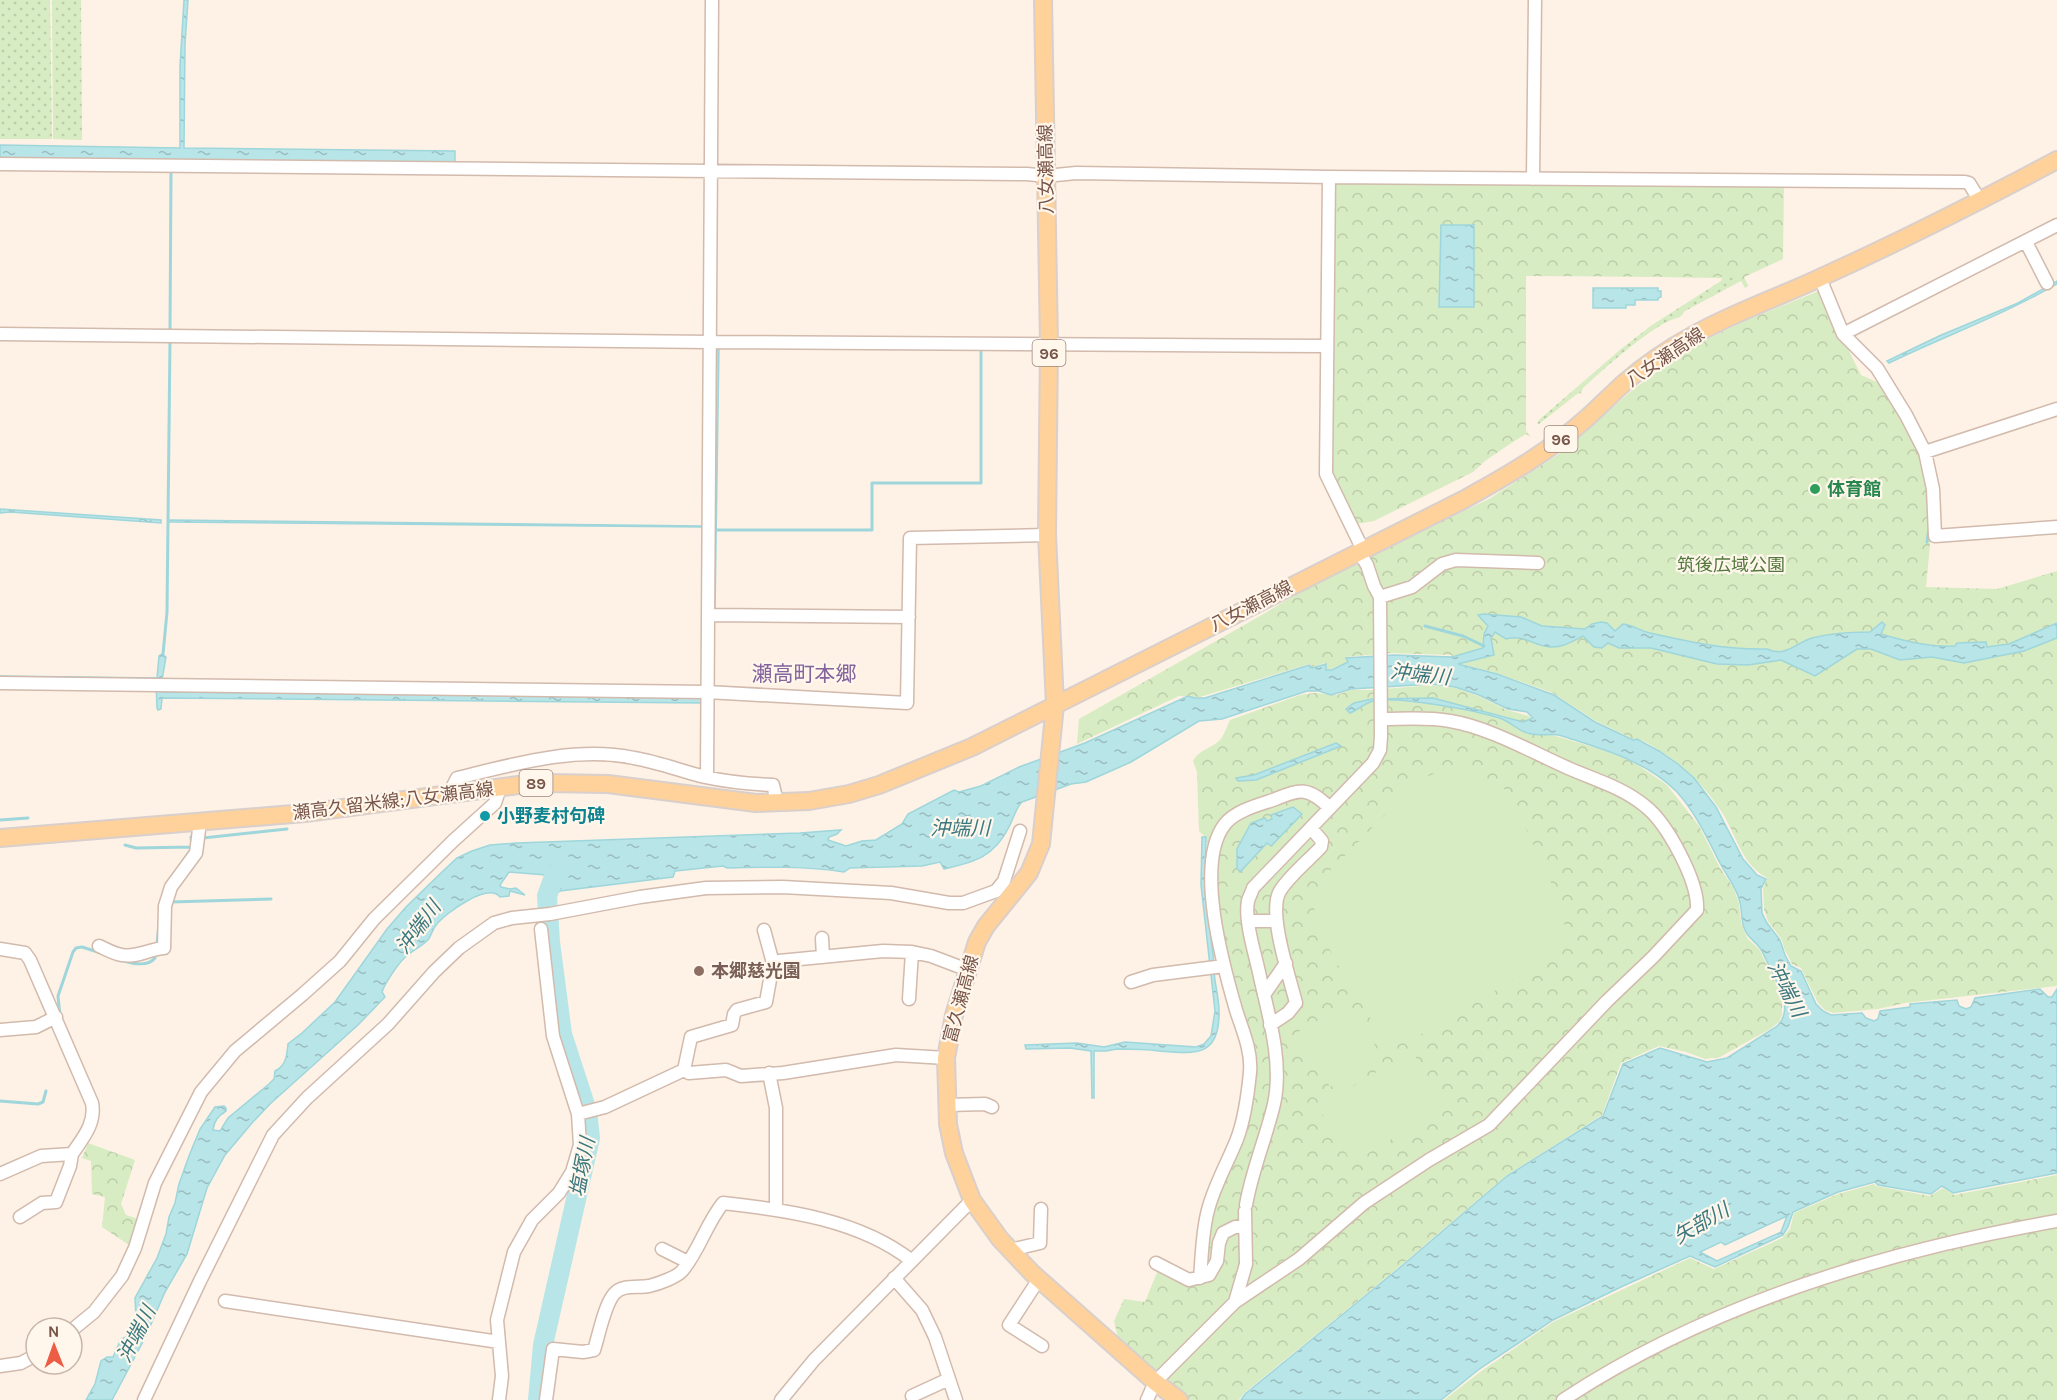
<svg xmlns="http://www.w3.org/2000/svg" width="2057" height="1400" font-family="Karla,'Noto Sans JP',sans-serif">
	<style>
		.grass { fill: url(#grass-dots) }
		.forest { fill: url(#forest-crowns) }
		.pitch { fill: #d7ecc2 }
		.water { fill: url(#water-ripples); stroke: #9ed6db; stroke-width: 1.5; fill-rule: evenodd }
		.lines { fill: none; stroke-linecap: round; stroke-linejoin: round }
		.stream { stroke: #9ed6db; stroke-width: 3 }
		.river { stroke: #b8e5e8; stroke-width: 20 }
		.minor-casing { stroke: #d2baad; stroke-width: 15 }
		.major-casing { stroke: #d9cfcc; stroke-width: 20 }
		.minor { stroke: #fff; stroke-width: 12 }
		.major { stroke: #ffd19b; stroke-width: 16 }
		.leisure-dot { fill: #2e9e5b; stroke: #fff6ec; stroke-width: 2 }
		.culture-dot { fill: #0f9aa8; stroke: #fff6ec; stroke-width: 2 }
		.education-dot { fill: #8d6e63; stroke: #fff6ec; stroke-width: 2 }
		.labels { text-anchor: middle; stroke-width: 4.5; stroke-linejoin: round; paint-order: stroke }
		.shield { fill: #fff6ec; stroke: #a0857a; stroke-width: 1.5 }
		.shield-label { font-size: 16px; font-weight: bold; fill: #785549 }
		.street-label { font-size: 18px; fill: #785549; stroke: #fff6ec }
		.leisure-label { font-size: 18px; font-weight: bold; fill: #27864d; stroke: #fff6ec; text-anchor: start }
		.park-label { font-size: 18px; fill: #53783d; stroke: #fff6ec }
		.culture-label { font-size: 18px; font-weight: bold; fill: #0d838f; stroke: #fff6ec; text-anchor: start }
		.education-label { font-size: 18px; font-weight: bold; fill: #785e54; stroke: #fff6ec; text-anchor: start }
		.water-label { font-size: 20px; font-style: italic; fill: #3b787e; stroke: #fff6ec }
		.quarter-label { font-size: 21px; fill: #84649c; stroke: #fff6ec }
	</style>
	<defs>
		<pattern id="grass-dots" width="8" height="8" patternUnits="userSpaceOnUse" patternTransform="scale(1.5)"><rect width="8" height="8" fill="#d7ecc2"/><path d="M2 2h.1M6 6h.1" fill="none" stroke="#bccca8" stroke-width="1.8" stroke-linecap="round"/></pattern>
		<pattern id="forest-crowns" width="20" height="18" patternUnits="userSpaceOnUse" patternTransform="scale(1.5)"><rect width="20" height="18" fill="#d7ecc2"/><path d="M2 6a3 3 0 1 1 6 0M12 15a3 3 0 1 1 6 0" fill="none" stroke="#bccca8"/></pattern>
		<pattern id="water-ripples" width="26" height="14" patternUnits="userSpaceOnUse" patternTransform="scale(1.5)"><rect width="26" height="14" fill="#b8e5e8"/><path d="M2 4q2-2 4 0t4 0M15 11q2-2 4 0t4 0" fill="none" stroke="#9abcbe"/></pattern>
	</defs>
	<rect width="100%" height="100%" fill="#fdf2e5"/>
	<path class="grass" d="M0,0H50L52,139H0Z
		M52,0H81L82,140L53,139Z
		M1741,271L1748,286L1745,288L1741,281L1685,311L1680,317C1655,322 1604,369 1583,388L1581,393L1577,394L1539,424L1537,423L1539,420L1621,349L1652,325L1721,281L1722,278L1526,275V431L1531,437L1526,434L1473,466L1521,273Z"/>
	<path class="forest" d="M1339,182L1527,183L1529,186L1537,183L1784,185L1783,259L1744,277L1748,286L1746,287L1740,277L1525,276L1526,433L1485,461L1473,472L1374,521L1356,524L1331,471L1332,187Z
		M1819,291L1861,375L1879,383L1918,450L1930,492L1931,534L1926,587L1997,589L2057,571V986L1905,1003L1878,1009L1833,1013L1825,1010L1818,1003L1801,968L1792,964L1784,948L1782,940L1768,921L1764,909L1763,889L1767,878C1740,863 1737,835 1721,811C1705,787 1686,767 1662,752C1654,747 1643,738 1633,739L1596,721L1553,693L1493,672L1461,664L1451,655L1391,653L1345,657L1348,662L1329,670H1327L1325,663L1312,667L1309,664L1200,697L1179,696L1077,744L1079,719L1260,616L1343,567L1489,499L1565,450L1630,392L1674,359L1703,341L1747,320Z
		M1432,685L1455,688L1478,696L1507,710L1529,716L1552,735L1600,749L1633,762L1651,774L1667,785L1699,826L1720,868L1733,887L1739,903L1741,922L1745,933L1748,939L1759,949L1782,995V1015L1779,1022L1770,1029L1720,1057L1705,1059L1686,1052L1659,1046L1621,1063L1602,1115L1507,1175L1393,1272L1244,1393L1239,1400H1184L1119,1342L1114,1321L1124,1299L1145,1302L1158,1270L1195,1276L1235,1135L1245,1073V1061L1210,880L1207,839L1199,831L1197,772L1193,761C1198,750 1213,748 1221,739C1225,733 1227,726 1230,720L1300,695L1315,693L1337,695L1350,690H1372Z
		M88,1143L135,1160L121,1204L126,1215L138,1219L129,1245L102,1227L105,1197L92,1194L91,1161L82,1158Z
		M2057,1175V1400H1444L1480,1372L1553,1322L1690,1258L1714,1269L1782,1238L1790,1229L1794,1213L1838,1194L1874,1184L1876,1186L1930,1196L1943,1188L1954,1195Z"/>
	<path class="pitch" d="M1440,771L1472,773L1485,777L1509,792L1565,913L1563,939L1556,951L1547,960L1408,1042C1396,1045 1389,1043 1380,1034C1364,1006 1314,934 1314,906C1314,894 1319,886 1325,876L1411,788L1424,778Z
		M1349,1002L1382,1057L1330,1087L1298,1032Z
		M1412,1051L1446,1106L1352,1163L1318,1107Z"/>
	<path class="water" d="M184,0H188L185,44L184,148L455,151V163L0,159V145L180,148V66Z
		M1441,225H1474V307H1439Z
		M2057,281V284C2003,315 1945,336 1889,363L1887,361L1939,336L2018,303Z
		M1593,288H1658V291H1661V297L1658,298V300H1635V305H1626V308H1593Z
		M717,346H719L715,610L713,609Z
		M0,509L161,520V523L10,512L0,513Z
		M170,520L702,526V527L170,522Z
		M1484,614L1521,617L1542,626L1585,629L1592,624L1601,622L1607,623L1615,631L1623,624C1633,625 1640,631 1650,633C1689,642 1727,650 1767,649C1786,658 1797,642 1812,638C1831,633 1851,632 1870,632L1882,622L1885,625L1881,634C1904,641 1931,648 1955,646L1957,643L1986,642L1987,647L2009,644L2057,623V638L2024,651L1964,663L1932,657L1900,660L1871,649H1857L1815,676L1781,660L1748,665L1717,664L1651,648H1619L1608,643L1602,648L1594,647L1583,636C1573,641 1562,648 1550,647C1534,646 1524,634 1506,639L1495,632L1491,638L1494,655L1458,664L1497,674L1554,695L1595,722L1633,740L1637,739L1659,751L1678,764L1694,778L1716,807L1743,859L1757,875L1766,879L1761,889L1762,913L1767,923L1780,940L1785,955L1791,966L1801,971L1816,1004L1823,1011L1831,1015L1862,1013L1866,1018L1874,1021L1878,1019L1880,1011L1910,1007V1004L1957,1000L1959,1006L1966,1009L1971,1007L1975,998L2040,989L2048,997H2052L2057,989V1173L1953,1193L1942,1186L1931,1194L1878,1185L1875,1182L1838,1192L1793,1212L1788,1227L1783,1235L1715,1267L1690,1256L1623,1286L1553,1320L1478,1370L1441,1400H1241L1245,1394L1397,1270L1507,1176L1603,1116L1623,1064L1660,1048L1707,1062L1727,1058L1776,1027C1795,1011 1778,985 1770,968C1767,962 1764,954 1760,948C1755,941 1748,938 1745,930C1740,920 1743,909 1739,899C1735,885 1726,875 1720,863C1707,838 1696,813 1677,792C1647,761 1602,749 1562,736C1552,733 1542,736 1531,734C1519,732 1512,723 1502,719C1479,711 1392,694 1370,702C1363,705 1357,710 1350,713L1346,709L1354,703L1372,699L1433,698L1523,722L1533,718L1527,712L1508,709L1479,695L1455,687L1432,684L1351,689L1331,695L1319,691H1307L1222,719L1199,721L1131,762L1086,782L1071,784L1022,802C1015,809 1014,818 1009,827C994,857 975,862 944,869L940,862L922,866L850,868L844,872C806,866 766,867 727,868L723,866L675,871L673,877L560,891L552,896L551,899L541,900C541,891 547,884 546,875L509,872L500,885L501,887L510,889L516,888L525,895L510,891L509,896L500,897C488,882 446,913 437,924C432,929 432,935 428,940C422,946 415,949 409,954C400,960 385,983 382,992L385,997L358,1025L270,1104L252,1123L225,1155L207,1188L187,1254L165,1292L146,1336L112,1400H86L95,1384L101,1361L107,1357H113L121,1339L126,1337L133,1328L136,1319L135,1298L157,1258L166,1234L169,1217L175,1203L179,1184L189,1156L200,1129L215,1107L224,1106L226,1108V1111C218,1116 214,1121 213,1130L220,1131L228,1118L269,1084L274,1079L275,1071C286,1066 287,1055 288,1044L302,1033L335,1002L387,929L406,907L443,871L457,858L472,851L490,845L517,843L800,833L841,830L837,834L829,837L828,840L846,846L862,841L876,840L902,824L908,814L954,790L959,792L981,786L1019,767L1085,743L1188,696L1195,698H1205L1309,665L1312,668L1326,664V670H1332L1348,662L1346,658L1394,655L1452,657L1483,648L1484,634L1488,626L1478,615ZM1787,1216L1781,1232L1717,1261L1700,1252L1721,1242L1725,1245Z
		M162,654L166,657L162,680L163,692L701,697L702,703L162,698L161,709L158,710L157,708L156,682L0,679V676L157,678L159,656Z
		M1336,743L1341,746L1256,780L1238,781L1236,778L1254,775Z
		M1293,807L1302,814L1271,846L1267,843L1240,872L1237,868V849L1251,823L1265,818L1267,821L1272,819L1271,815Z
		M1202,837H1206L1205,880L1214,964C1213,980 1219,995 1219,1011C1220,1057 1196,1054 1159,1051C1145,1049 1131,1049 1117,1049L1106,1051H1094V1098H1092L1091,1051L1070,1048L1026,1049L1025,1045L1077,1043L1104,1047L1125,1042L1196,1047L1204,1044L1211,1036L1215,1011L1201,885Z"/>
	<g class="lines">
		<path class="stream" d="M170,333L171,169
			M717,530H872V483H981V352
			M1927,542L1929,528
			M1425,626L1463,636L1484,646
			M163,654L167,612L170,340
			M0,820L28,818
			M203,838L287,829
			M125,845L136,848L191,847
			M170,879L192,848L191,837
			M171,902L271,899
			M157,945L159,923
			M124,961C134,964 148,967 155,958V953
			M60,1016L58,996L73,952L76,948L82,947L101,953
			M0,1101L38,1104L43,1102L46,1091"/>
		<path class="river" d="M538,1400L543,1345L590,1138L587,1111L562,1034L550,942L547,896L555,874"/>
		<defs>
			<path id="minor" d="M0,164L1027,174L1046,176L1076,173L1329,177L1965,182L1969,183L1980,201
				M1329,177L1326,474L1363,550
				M1533,179L1535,0
				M2026,242L2047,283
				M1820,278L1843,334L1877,368L1906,415L1925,452L1933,489L1935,536L2057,527
				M0,334L710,342L1326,346
				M1843,334L2057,225
				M1925,452L2057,409
				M1380,597L1412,587L1442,564L1456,560L1538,563
				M708,615L909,617
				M0,683L707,692L907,703L910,538L1047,535
				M707,777L712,0
				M448,796L457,778C515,764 575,746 634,758C658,762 681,771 705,777C728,782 750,784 773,785L777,802
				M1248,921H1276
				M822,938L823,957
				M99,946C106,949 114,954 122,955C136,958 150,949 164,948L165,906L171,887L196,853L200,822
				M0,949L25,953L30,960L92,1103C96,1123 83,1138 72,1154L41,1156L0,1174
				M773,963L779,961L883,951L912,952L931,956L968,970
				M1131,982L1153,975L1224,966
				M1264,995L1286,963
				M909,999L912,952
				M1270,1025L1288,1013L1296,1003C1290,978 1267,912 1280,891C1289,876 1309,860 1321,847L1322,841L1311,828
				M0,1030L36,1027L56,1017
				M684,1070L691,1037L732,1025L734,1014L737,1010L766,1002L773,963L764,930
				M769,1073L776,1108V1209
				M947,1105L985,1104L992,1107
				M578,1114L605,1107L684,1070L689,1073L726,1070L741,1076L783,1073L896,1055L946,1058
				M1246,1205C1252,1170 1266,1138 1274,1104C1283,1063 1269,1017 1260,977C1256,956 1244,922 1248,901C1249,897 1252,892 1253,888L1373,763L1380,750L1381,736L1380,597L1374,586L1367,565L1359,552
				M20,1217L42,1203L56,1202L70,1166L72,1154
				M662,1249L688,1262
				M1010,1250L1040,1243L1041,1209
				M1156,1263L1189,1280L1209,1275L1217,1261L1219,1243L1223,1233L1235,1227H1245
				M894,1278L922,1310L935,1337L956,1400
				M1200,1278C1202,1256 1202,1232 1208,1210C1214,1186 1228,1162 1237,1139C1245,1118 1248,1093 1250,1072C1252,1051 1242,1029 1236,1010C1223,965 1194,863 1225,824C1235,811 1258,805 1273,800C1301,789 1307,786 1330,808
				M1039,1279L1009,1325L1042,1346
				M225,1301L499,1342
				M1235,1302L1246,1264L1245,1211
				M72,1330L94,1312L122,1276L135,1248L155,1183L201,1092L235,1051L302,995L340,961L374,919L453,841L495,803L500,788
				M0,1366L21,1363L36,1355
				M912,1396L949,1379
				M144,1400L200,1281L273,1135L307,1098L388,1024L434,972L459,948L494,923L512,918L550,914L640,897L706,888L783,887L891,893L949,903H963L996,891L1004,881L1020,831
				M499,1400L502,1376L497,1320L514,1252L532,1220L559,1193L572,1172L580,1145L578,1114L553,1036L541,929
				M546,1400L553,1349L583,1352L594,1350C599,1335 604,1306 614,1294C622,1284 638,1288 649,1286C658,1284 677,1277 682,1271C699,1251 706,1224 723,1203C787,1210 860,1220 912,1261
				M781,1400L814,1360L972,1200
				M1147,1400L1155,1382L1235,1302L1299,1259L1364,1203L1429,1160L1489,1125L1607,1001L1653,957L1697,910C1699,882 1667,823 1645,806C1622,787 1595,780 1568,768C1532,752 1488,727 1450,721C1427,717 1404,719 1382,719
				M1563,1400C1710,1303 1885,1251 2057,1221"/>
			<path id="major" d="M1043,0L1049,343L1047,535L1055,705L1041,844L1029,873L986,926L977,942L954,1015L946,1058L948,1124L954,1153L972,1200L1000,1239L1032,1273L1155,1382L1179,1400
				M0,838L305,813L526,784L547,783L608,784L756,803L809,801L849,794L879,785L972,747L1463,500C1507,476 1550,451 1588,417C1600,406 1612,394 1624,383C1645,365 1668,349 1692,336C1734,312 1780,297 1824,276C1903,240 1980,201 2057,160"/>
		</defs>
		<use href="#minor" class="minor-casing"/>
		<use href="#major" class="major-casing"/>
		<use href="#minor" class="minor"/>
		<use href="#major" class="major"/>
	</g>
	<circle class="leisure-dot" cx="1815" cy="489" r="6"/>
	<circle class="culture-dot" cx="485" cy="816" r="6"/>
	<circle class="education-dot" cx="699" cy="971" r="6"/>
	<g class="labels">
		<g class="shield">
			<rect x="1032.5" y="340" width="33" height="26" rx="4.5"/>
			<rect x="1544.5" y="426" width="33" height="26" rx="4.5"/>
			<rect x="519.5" y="770" width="33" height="26" rx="4.5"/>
		</g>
		<g class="shield-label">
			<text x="1049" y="359">96</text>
			<text x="1561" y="445">96</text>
			<text x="536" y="789">89</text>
		</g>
		<g class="street-label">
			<text transform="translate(1046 169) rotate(-91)" y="6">八女瀬高線</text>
			<text transform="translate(1665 357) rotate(-34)" y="6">八女瀬高線</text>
			<text transform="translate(1251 606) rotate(-27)" y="6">八女瀬高線</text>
			<text transform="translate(393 801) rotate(-7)" y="6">瀬高久留米線;八女瀬高線</text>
			<text transform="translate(961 999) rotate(-75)" y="6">富久瀬高線</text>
		</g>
		<g class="leisure-label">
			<text x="1827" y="495">体育館</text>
		</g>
		<g class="park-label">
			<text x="1731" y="571">筑後広域公園</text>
		</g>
		<g class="culture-label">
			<text x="497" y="822">小野麦村句碑</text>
		</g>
		<g class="education-label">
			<text x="711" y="977">本郷慈光園</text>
		</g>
		<g class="water-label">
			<text transform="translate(1420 674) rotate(6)" y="7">沖端川</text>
			<text x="960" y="835">沖端川</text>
			<text transform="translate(418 927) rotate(-53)" y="7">沖端川</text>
			<text transform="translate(1787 989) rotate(63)" y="7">沖端川</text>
			<text transform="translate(582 1167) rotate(-79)" y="7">塩塚川</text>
			<text transform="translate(1701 1223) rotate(-30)" y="7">矢部川</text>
			<text transform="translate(136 1334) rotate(-63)" y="7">沖端川</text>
		</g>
		<g class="quarter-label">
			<text x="804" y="681">瀬高町本郷</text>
		</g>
	</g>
	<g transform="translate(54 1346) rotate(359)"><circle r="28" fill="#fff6ec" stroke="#c9b6ab" stroke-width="1.5"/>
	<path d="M0-4.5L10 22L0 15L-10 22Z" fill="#ed5c44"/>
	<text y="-9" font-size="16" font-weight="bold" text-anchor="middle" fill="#785549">N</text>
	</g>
</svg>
